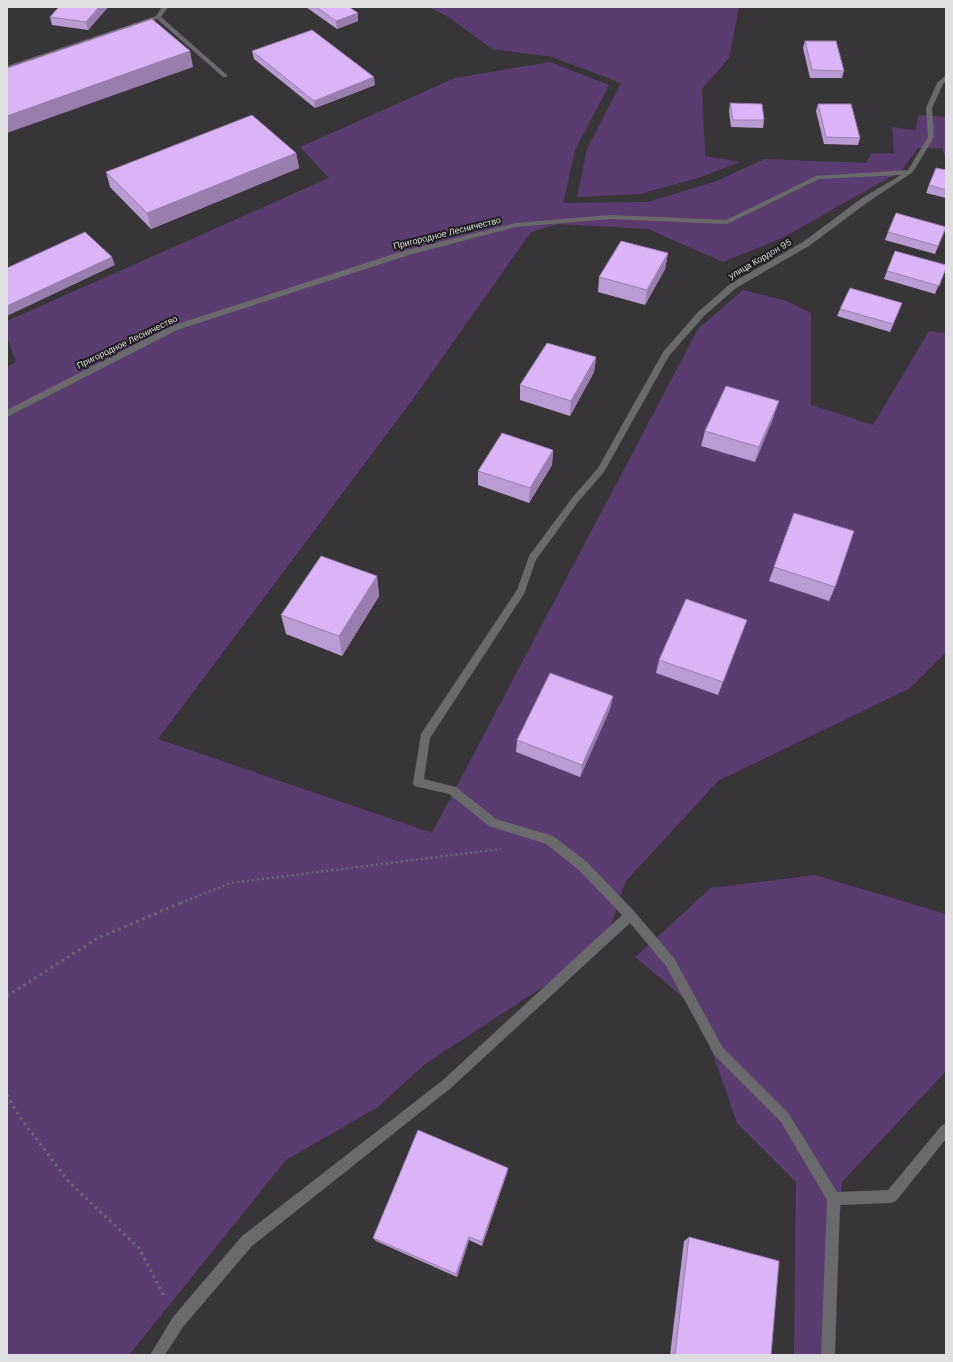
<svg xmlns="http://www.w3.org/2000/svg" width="953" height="1362" font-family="'DM Sans',sans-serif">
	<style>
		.green { fill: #5b3c71 }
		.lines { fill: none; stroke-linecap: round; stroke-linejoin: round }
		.path-far1 { stroke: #6a686b; stroke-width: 2.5; stroke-dasharray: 2 3; stroke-linecap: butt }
		.path { stroke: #6a686b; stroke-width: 3; stroke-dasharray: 2.5 4; stroke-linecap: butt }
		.lane { fill: #6a696b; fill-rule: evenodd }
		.street { fill: #6a696b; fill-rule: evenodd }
		.wall { fill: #bb9bd4 }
		.shaded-wall { fill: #997ead }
		.building { fill: #dab4f7; stroke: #997ead }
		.labels { text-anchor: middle; stroke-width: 4; stroke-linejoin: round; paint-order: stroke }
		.far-street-label { font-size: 9px; fill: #dfdee0; stroke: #1e1d1f }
	</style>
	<rect width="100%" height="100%" fill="#373538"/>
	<path class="green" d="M429,7H739L729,58L702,89L705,156L740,162L701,177L640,194L577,197L587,149L621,83L552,57L492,49L450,18Z
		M550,62L609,85L575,150L563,203L647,202L714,182L765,159L866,163L871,153H894L892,127L915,130L919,115L946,117V159L942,148H918L901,171L782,238L723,262L648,229L558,224L531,232L413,399L158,739L432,833L698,329L743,290L787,301L811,313V405L873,425L929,331L946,333V652L910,688L718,781L625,882L604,947L425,1064L378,1107L286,1160L129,1355H7V367L16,362L7,337V321L329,178L300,147L455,78Z
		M815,875L946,914V1071L842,1182L832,1355H794L796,1182L737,1123L697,1009L635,957L711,888Z"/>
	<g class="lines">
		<path class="path-far1" d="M181,903L230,883L501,849"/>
		<path class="path" d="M7,996L98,938L183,902
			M7,1095L19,1116L69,1182L139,1248L165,1298"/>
		<path class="lane" d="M162,7H168L161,17L227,75V77H223L157,19L7,70V66L156,16Z"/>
		<path class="street" d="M946,75V81L943,84L932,108L934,137L913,172L868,202L809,246L736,288L704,316L669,356L604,472L578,502L536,560L524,594L430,738L424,779L456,787L496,819L553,836L587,862L634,911L674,958L723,1048L789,1114L837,1192L888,1190L942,1125L946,1123V1139L896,1201L891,1203L840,1205L835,1355H821L827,1200L781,1122L715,1056L666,966L630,923L451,1088L252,1246L183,1327L165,1355H150L173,1317L242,1236L443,1080L622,915L579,870L546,844L489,826L449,794L414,786L413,783L421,734L517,590L529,556L572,498L598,468L663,352L698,312L730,284L803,242L862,198L901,175L819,179L727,224L610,219L516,227L409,255L177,330L7,417V410L171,326L403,251L516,223L610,215L726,220L816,176L908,170L928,137L926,108L937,83Z"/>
	</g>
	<path class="wall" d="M59,7H108L88,30L52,25L50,17Z
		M306,7H349L358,21L337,29Z
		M805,41L844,71L842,78H810L803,48Z
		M252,51L375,85L315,108L254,59Z
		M730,103L764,120L763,128L731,127L729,111Z
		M818,104L860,138L858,145L824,144L816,111Z
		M296,153L299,168L151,229L110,187L106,172Z
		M946,170V198L926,193L929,185Z
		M946,228L935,254L885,240L888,232Z
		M668,253L665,269L645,305L598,292L599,277Z
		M946,268L935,294L884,279L887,271Z
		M840,309L899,311L890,332L837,316Z
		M596,357L594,372L570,416L520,400V385Z
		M774,416L755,462L701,446L705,431Z
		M553,450L552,465L529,503L478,485V471Z
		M794,513L835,587L829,601L769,581Z
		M377,576L379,596L342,656L286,634L281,615Z
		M747,620L718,695L656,673L659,660Z
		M613,696L610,709L580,777L516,752L517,740Z
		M508,1168L507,1173L482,1246L469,1240L457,1277L376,1241L373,1238Z
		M689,1237L771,1355H670L684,1241Z"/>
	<path class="shaded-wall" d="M99,7H108L88,30L86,22Z
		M358,13V21L337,29L336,21Z
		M190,51L193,67L7,133V116Z
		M374,77L375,85L315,108L314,101Z
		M296,153L299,168L151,229L147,213Z
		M668,253L665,269L645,305L647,290Z
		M112,257L115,265L7,316V306Z
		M596,357L594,372L570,416L571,401Z
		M779,401L774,416L755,462L759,447Z
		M553,450L552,465L529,503L530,488Z
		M377,576L379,596L342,656L339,636Z
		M613,696L610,709L580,777L582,765Z
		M508,1168L507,1173L482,1246V1242Z
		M469,1237V1240L457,1277L456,1274Z"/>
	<path class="building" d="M59,7H99L86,22L50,17Z
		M316,7H349L358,13L336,21Z
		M152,19L190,51L7,116V68Z
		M312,30L374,77L314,101L252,51Z
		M805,41H836L844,71L812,70Z
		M730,103L762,104L764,120H733Z
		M818,104H851L860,138L826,137Z
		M252,115L296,153L147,213L106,172Z
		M936,168L946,170V190L929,185Z
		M896,213L946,227L938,246L888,232Z
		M85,232L112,257L7,306V268Z
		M621,241L668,253L647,290L599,277Z
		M895,251L946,265V268L939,286L887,271Z
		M850,288L902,303L893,324L840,309Z
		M547,343L596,357L571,401L520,385Z
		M726,386L779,401L759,447L705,431Z
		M502,433L553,450L530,488L478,471Z
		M794,513L854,531L835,587L774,567Z
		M321,556L377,576L339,636L281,615Z
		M686,599L747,620L723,682L659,660Z
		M550,673L613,696L582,765L517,740Z
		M418,1130L508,1168L482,1242L469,1237L456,1274L373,1238Z
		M689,1237L779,1261L771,1355H675Z"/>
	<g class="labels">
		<g class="far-street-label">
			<text transform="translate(447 233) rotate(-14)" y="3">Пригородное Лесничество</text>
			<text transform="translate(760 259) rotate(-30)" y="3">улица Кордон 95</text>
			<text transform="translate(127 342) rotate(-26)" y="3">Пригородное Лесничество</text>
		</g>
	</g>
	<rect width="953" height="1362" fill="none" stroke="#dfdee0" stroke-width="16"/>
</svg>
